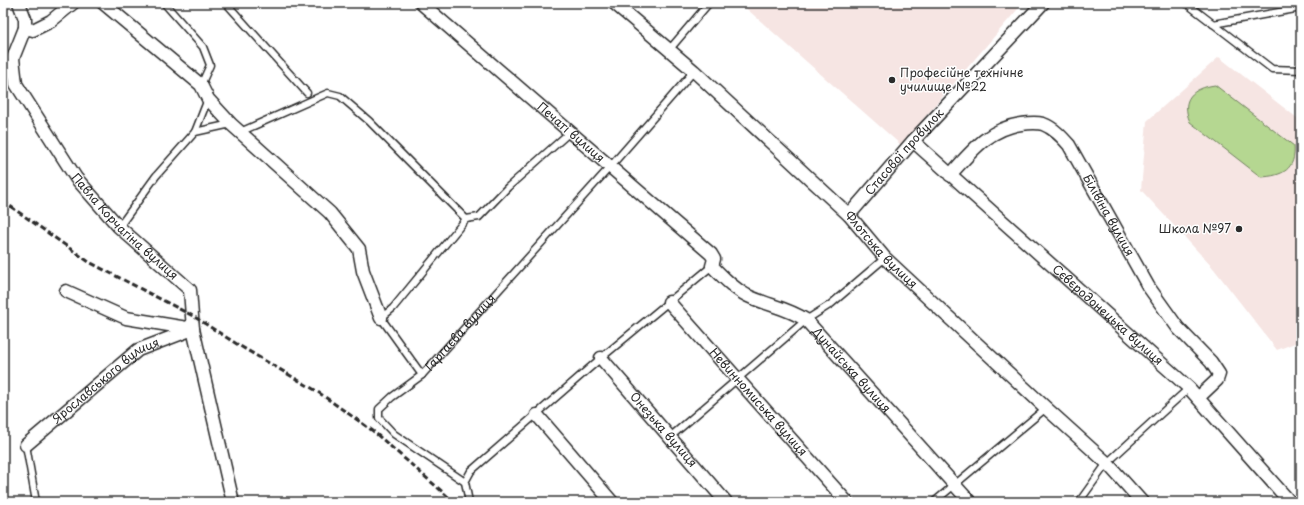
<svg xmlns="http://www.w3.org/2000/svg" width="1304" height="505" font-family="'Playpen Sans',sans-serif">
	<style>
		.built { fill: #f6e5e3 }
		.green { fill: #b5d791; stroke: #70815e }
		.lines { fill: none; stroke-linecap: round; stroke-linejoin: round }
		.lane-casing { stroke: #2b2b2b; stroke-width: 9 }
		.street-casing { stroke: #2b2b2b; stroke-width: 15 }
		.lane { stroke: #fff; stroke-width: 6 }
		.street { stroke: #fff; stroke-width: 12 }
		.rail { stroke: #2b2b2b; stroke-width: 3; stroke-dasharray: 6 3; stroke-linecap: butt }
		.poi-dot { fill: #2b2b2b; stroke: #fff; stroke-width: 1.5 }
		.labels { text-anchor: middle; stroke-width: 3; stroke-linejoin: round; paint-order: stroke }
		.poi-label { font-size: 12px; fill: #2b2b2b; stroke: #fff; text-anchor: start }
		.street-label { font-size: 12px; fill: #2b2b2b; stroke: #fff }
	</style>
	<rect width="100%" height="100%" fill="#fff"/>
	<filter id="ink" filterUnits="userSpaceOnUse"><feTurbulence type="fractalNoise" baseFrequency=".025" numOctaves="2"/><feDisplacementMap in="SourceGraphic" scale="8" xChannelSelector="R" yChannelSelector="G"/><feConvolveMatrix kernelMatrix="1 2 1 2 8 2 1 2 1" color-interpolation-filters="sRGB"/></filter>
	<g filter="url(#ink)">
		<path class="built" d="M740,3H1023L901,145Z
			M1219,57L1301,121V342L1300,341L1277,350L1214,269L1141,190L1147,121Z"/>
		<path class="green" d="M1215,85L1294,146C1296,169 1283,176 1261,177L1190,122C1180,99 1193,88 1215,85Z"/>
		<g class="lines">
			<defs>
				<g id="lane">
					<path d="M164,3L203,47L210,65L201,85"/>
					<path d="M226,3L307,93"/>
					<path d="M294,3L296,5L299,3"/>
					<path d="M1186,3L1272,69L1301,70"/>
					<path d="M1213,24L1301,8"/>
					<path d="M669,50L709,3"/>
					<path d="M195,132L231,124"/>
					<path d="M240,132L328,93L340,96L369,121L466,219"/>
					<path id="s1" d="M570,132L508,187L479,217L466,219L393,308L381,318L422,375L610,167L694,71"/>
					<path d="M119,227L156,176L195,132L208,99"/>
					<path d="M422,375L392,397L379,409V418L394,434L465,482"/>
					<path d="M669,438L806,320L831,304L885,258"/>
					<path d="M26,445L36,502"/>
					<path d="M469,502L465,482L471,471L601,358L712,266"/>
					<path d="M934,502L1046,408"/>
					<path d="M1079,502L1107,463L1189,388"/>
				</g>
				<g id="street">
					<path id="s2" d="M19,3L25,19V28L13,58L16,84L76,178L119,227L190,290L193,329L126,318L66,291"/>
					<path d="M103,3L201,85L208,99L231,124L330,213L359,249L363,271L381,318"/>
					<path id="s3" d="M421,3L711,254L714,259L712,266C723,277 734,289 748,296C767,305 788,308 806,320L970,502"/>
					<path id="s4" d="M614,3L694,71L849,215L885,258L1046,408L1107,463L1142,502"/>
					<path d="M25,28L33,30L51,21L73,3"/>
					<path id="s5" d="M913,141L1189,388L1290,502"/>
					<path id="s6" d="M950,175C971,152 988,129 1021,124C1028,123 1036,122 1043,124C1054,128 1062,137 1069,145L1148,286L1178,328L1211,362L1219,374L1217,380L1198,398"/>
					<path id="s7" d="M849,215L913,141L1043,3"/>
					<path id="s8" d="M669,302L847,502"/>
					<path id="s9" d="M601,358L726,502"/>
					<path d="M537,415L612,502"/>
					<path id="s10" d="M26,445L138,350L193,329L232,498"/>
				</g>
			</defs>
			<use href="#lane" class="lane-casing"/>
			<use href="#street" class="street-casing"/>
			<use href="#lane" class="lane"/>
			<use href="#street" class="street"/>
			<path class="rail" d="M3,201L89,262L193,316L240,346L315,390L373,431L454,502"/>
		</g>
	</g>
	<g class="poi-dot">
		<circle cx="892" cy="80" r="4"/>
		<circle cx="1239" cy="229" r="4"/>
	</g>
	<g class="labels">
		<g class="poi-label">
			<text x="900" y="77">Професійне технічне<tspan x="900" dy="14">училище №22</tspan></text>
			<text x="1231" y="233" text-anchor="end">Школа №97</text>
		</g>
		<g class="street-label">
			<text dy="4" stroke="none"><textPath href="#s3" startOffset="198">Печаті вулиця</textPath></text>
			<text dy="4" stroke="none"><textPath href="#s7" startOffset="84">Стасової провулок</textPath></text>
			<text dy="4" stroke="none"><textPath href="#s6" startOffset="226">Білівіна вулиця</textPath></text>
			<text dy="4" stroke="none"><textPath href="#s2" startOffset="265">Павла Корчагіна вулиця</textPath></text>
			<text dy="4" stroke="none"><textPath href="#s4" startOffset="364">Флотська вулиця</textPath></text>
			<text dy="4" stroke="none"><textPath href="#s5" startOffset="261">Сєвєродонецька вулиця</textPath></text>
			<text dy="4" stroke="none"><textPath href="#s1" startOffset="396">Гаргаєва вулиця</textPath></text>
			<text dy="4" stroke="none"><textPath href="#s3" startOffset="574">Дунайська вулиця</textPath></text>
			<text dy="4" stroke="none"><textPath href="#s10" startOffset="103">Ярославського вулиця</textPath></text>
			<text dy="4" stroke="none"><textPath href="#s8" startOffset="134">Невинномиська вулиця</textPath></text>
			<text dy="4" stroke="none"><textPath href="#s9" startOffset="95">Онезька вулиця</textPath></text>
		</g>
	</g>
	<rect width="1304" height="505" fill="none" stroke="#fff" stroke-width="16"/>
	<rect x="8" y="8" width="1288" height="489" fill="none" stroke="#2b2b2b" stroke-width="1.5" filter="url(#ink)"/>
</svg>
